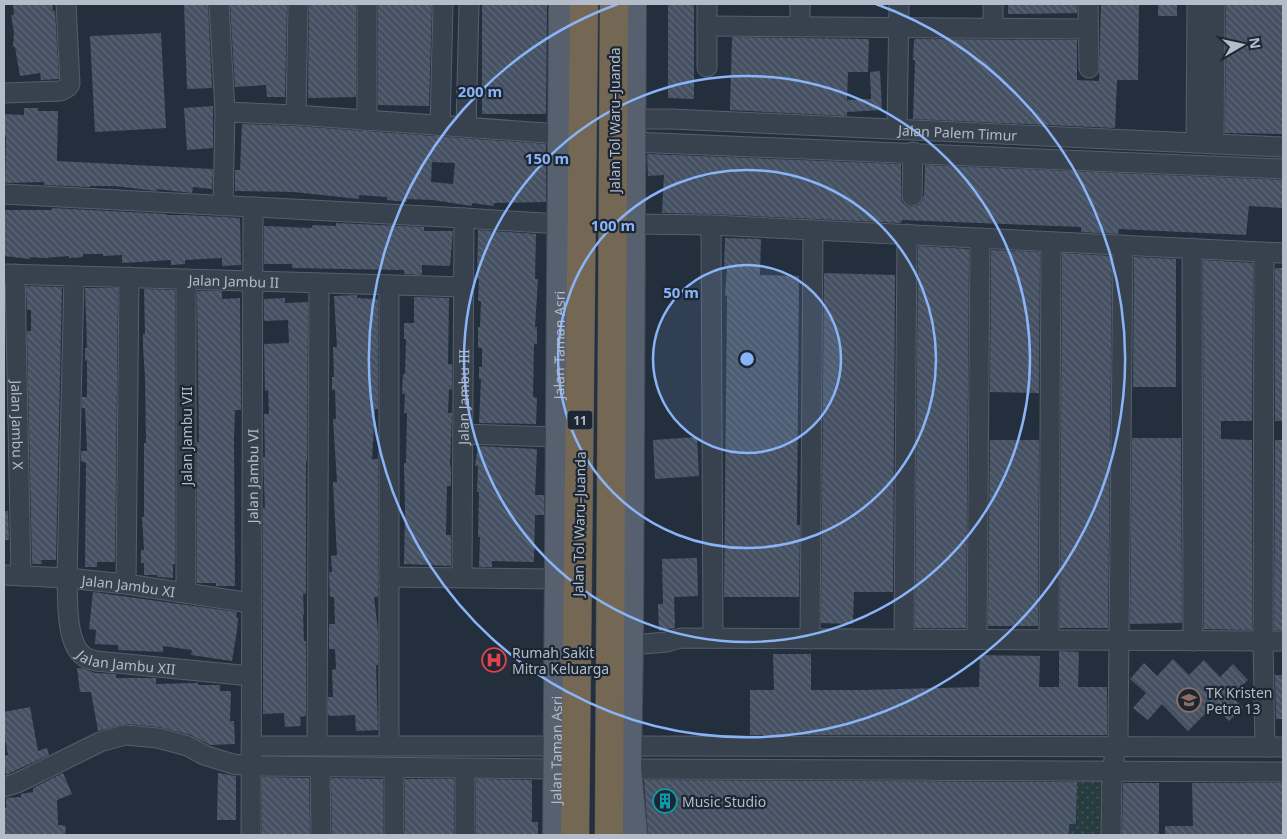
<svg xmlns="http://www.w3.org/2000/svg" width="1287" height="839" viewBox="0 0 1287 839" font-family="'Noto Sans',sans-serif">
<defs>
<pattern id="park-dots" width="8" height="8" patternUnits="userSpaceOnUse" patternTransform="scale(1.25)"><rect width="8" height="8" fill="#263c3f"/><path d="M2 2h.1M6 6h.1" fill="none" stroke="#435659" stroke-width="1.8" stroke-linecap="round"/></pattern>
<pattern id="building-back-hatch" width="6" height="6" patternUnits="userSpaceOnUse" patternTransform="scale(1.25)"><rect width="6" height="6" fill="#455162"/><path d="M-1 5l2 2M0 0l6 6M5-1l2 2" fill="none" stroke="#5d6877"/></pattern>
</defs>
<rect width="100%" height="100%" fill="#242f3e"/>
<path fill="url(#park-dots)" d="M1077 780 1106 781 1105 835H1069V824H1077Z"/>
<path fill="url(#building-back-hatch)" fill-rule="evenodd" d="M13 4H52L53 11H55L59 79 41 80 40 73 20 76 15 47H13L14 32 11 15H14Z
M184 4H208L212 88 187 89Z
M230 4H287L285 97H267L266 85 235 87Z
M309 4H356V97L308 98Z
M378 4H432L429 106 378 105Z
M482 4H547L546 114H482Z
M668 4H694V99L668 98Z
M1008 4H1077V13L1008 14Z
M1101 4H1139L1138 80H1117L1115 128 913 119 915 60H913L914 40 916 39 1077 40V80L1099 81Z
M1158 4H1177V16H1158Z
M1226 4H1283V134L1225 133Z
M161 33 166 128 95 132 90 36Z
M732 37 869 39 868 72H848L847 100 871 99 870 72 880 71 882 110 847 112V116L730 110Z
M213 106V148L187 150 184 108Z
M24 108H38V111H58L57 161 213 169 212 189 193 187 192 193 157 189V191L115 186H90V187L44 185V182L5 183 6 136H4V114L24 115Z
M242 124 295 126 546 144V202L494 203V206L472 203V206L433 200 407 199V202L387 200V197L359 195V199L294 192 235 191V170H240ZM432 162 455 163 453 184 431 182Z
M647 154 901 164V196L902 202 907 206 911 207 917 206 921 202 924 195 925 165 1283 180V208L1249 206 1246 235 1119 229 1118 234 1081 232V227L902 220 901 223 712 214 662 213 664 175 648 176Z
M52 208 167 214V215H186L240 218 241 265 222 266V258L185 260V264L171 265V260L122 263V255L103 256V254H83V257L69 258V256L44 258 30 257V259L4 256V210H52Z
M336 223 424 227V231H453L450 266 422 265V275L404 274V270L292 268V264H264V226L312 228V225L336 226Z
M478 230 536 234 535 279H538L535 327H537V344H534L533 397 537 398 536 424 479 423 481 379H479V367H482V348H478V327H480L481 301H478L479 279H477Z
M725 238 761 239 760 275 799 276 797 525H800L799 597H724L727 296H725L727 268H724Z
M918 246 969 249 966 628H915Z
M991 250 1040 252 1039 393 990 392Z
M1062 253 1112 256 1108 628H1060Z
M1134 257 1176 259V387H1133Z
M1203 260 1253 263 1252 421H1221V439L1252 440V630L1204 629Z
M1275 268H1283V421H1275Z
M824 273 895 275 893 592H854L853 624 821 623Z
M26 286 62 287 56 560H41L42 564H32L27 331H31V310H27Z
M85 288H118L115 562H97V567H85L86 463 81 461V451H87L85 408H82V397H87V360L85 361V348H87Z
M144 289 175 290V564H173V578L157 577V575H144V563H141V550H144L142 517H144V443H146L145 377 143 346V334H145Z
M197 291H222V299L240 298 241 410H235L234 437 235 586H216V583H197V442H199Z
M357 295V298L378 299V409H375L372 459H378V597H374L378 630V665H376L378 730 356 731 355 715 330 716 328 715V697H333L332 670 336 669 335 649H329V624H335L334 597H330L329 572H332L331 556 337 555 333 482H337L333 419H336L335 390H332V377H334L333 347H337L334 296Z
M414 297 449 298 448 364H452V390L449 389 448 413H452L450 466H451V486H447L446 535H451V566L404 564 405 508 404 463H406L407 413H404L405 394H402L403 374H405L406 339H404V323H414Z
M285 298V303L308 302 307 461H306V594H303L304 615H303L304 641H306V716L300 717 301 726 285 727 284 713 263 714V508H265L263 457H265L264 414H269L268 390 265 391 264 344 289 343 288 320 264 321V299Z
M697 437 699 476 655 479 653 440Z
M1132 438H1181L1182 623 1130 624Z
M990 440H1039L1038 626H988Z
M1275 440H1283V630H1274Z
M478 446 537 449 535 495H544V515H535L534 562 492 561V567H479L480 537H478L479 492H477L478 466H475Z
M4 511H8L9 540H4Z
M697 558 698 596 674 597 675 628 659 631 658 604H663L662 559Z
M93 592 237 612 236 617 238 618 237 630 232 661 191 655 192 650 163 646V652L118 650V645L95 644 96 630 89 629Z
M1059 651 1079 652 1078 687H1107V735H750V690H774L773 654H811V690H863L979 687 980 655 1040 656 1039 687H1059Z
M1173 659 1189 675 1204 660 1220 677 1233 664 1248 680 1231 696 1243 707 1229 721 1214 705 1188 731 1162 704 1148 720 1133 708 1146 693 1130 679 1144 663 1157 676Z
M77 668H82L95 673 116 674V678H156V684L198 683V685H220V691H231L230 721H234L235 744 210 745 191 735 159 727 126 724 98 731 91 692H80Z
M1275 675H1283V719H1276Z
M30 707 38 751 47 748 49 755 6 775 4 756 8 755 4 733V712Z
M63 773 72 794 57 800 58 825 66 826 65 835H4V808H6V798L21 797V794L33 792V788Z
M218 773 236 776V820H217Z
M262 777 309 778 310 835H262Z
M331 778 383 779V835H332Z
M405 779H454V835H405Z
M476 779 532 780V822H538V835H476Z
M644 780 1077 782 1076 824H1069V835H648Z
M1123 783H1159V835H1122Z
M1192 783H1283V835H1165V826H1193Z"/>
<g fill="none" stroke-linecap="round" stroke-linejoin="round">
<g stroke="#565f6c" stroke-width="21">
<g id="minor">
<path d="M219 4 225 112 223 206"/>
<path d="M1088 4 1089 68"/>
<path d="M707 26 1088 29"/>
<path d="M800 27V4"/>
<path d="M993 28V4"/>
<path d="M707 67V4"/>
<path d="M4 93 61 91 68 87 70 84 66 4"/>
<path d="M225 112 296 115 560 134"/>
<path d="M296 115 298 4"/>
<path id="s1" d="M633 119H672L1283 147"/>
<path d="M367 121V4"/>
<path d="M440 126 443 4"/>
<path d="M466 127 469 4"/>
<path d="M897 129 899 4"/>
<path d="M633 142 1283 169"/>
<path d="M1196 143 1197 4"/>
<path d="M1214 144 1215 4"/>
<path d="M4 194 464 218 559 224"/>
<path d="M912 196 913 152"/>
<path d="M633 224 711 225 1283 253"/>
<path d="M711 225 713 638"/>
<path d="M1192 248 1193 641"/>
<path d="M1264 252 1263 641 1265 747"/>
<path id="s2" d="M4 274 464 287"/>
<path id="s3" d="M15 274 21 576"/>
<path id="s4" d="M74 276 67 578C68 599 65 645 85 657 88 659 93 660 96 661L251 676"/>
<path d="M389 285V746"/>
<path d="M463 434 559 437"/>
<path id="s5" d="M4 575 67 578 126 584 251 603"/>
<path id="s6" d="M462 576 464 218"/>
<path d="M389 577 558 579"/>
<path d="M126 584 129 277"/>
<path d="M186 593V279"/>
<path d="M810 639 813 230"/>
<path d="M904 639 907 234"/>
<path d="M977 639 980 238"/>
<path d="M1049 640 1051 242"/>
<path d="M631 645 667 642 681 638 1283 641"/>
<path d="M251 746H555"/>
<path d="M317 746 319 283"/>
<path d="M629 746 1283 747"/>
<path d="M320 767 321 835"/>
<path d="M465 768V835"/>
<path d="M629 769 1283 772"/>
<path d="M4 787 17 783 100 742 125 735 158 738 188 746 204 755 233 764 251 766 555 769"/>
<path id="s7" d="M251 835 253 207"/>
<path d="M394 835V768"/>
<path d="M1111 835 1112 771 1118 736 1123 245"/>
</g>
</g>
<g stroke="#414a57" stroke-width="26">
<g id="major">
<path d="M634 4 631 645 629 769 635 835"/>
<path id="s8" d="M555 835 561 4"/>
</g>
</g>
<g stroke="#434c59" stroke-width="29">
<path id="highway" d="M575 835 584 4
M609 835 614 4"/>
</g>
<use href="#minor" stroke="#38414e" stroke-width="19"/>
<use href="#major" stroke="#56606e" stroke-width="24"/>
<use href="#highway" stroke="#746855" stroke-width="28"/>
</g>
<circle cx="747" cy="359" r="94" fill="#8ab4f8" fill-opacity=".12"/>
<g fill="none" stroke="#8ab4f8" stroke-width="2.5">
<circle cx="747" cy="359" r="94"/>
<circle cx="747" cy="359" r="189"/>
<circle cx="747" cy="359" r="283"/>
<path d="M876 4A378 378 0 1 1 618 4"/>
</g>
<defs>
<g id="hospital-ring" transform="scale(1.25)"><circle r="9.5" fill="#1d2633" stroke="#e0444e" stroke-width="1.5"/><path d="M-5-5h3v3.5h4V-5h3V5h-3V1.5h-4V5h-3Z" fill="#e0444e"/></g>
<g id="school-ring" transform="scale(1.25)"><circle r="9.5" fill="#1d2633" stroke="#8d6e63" stroke-width="1.5"/><path d="M0-5L7-2L0 1L-7-2ZM-4 1L0 2.5L4 1V4Q0 6-4 4Z" fill="#8d6e63"/></g>
<g id="building-ring" transform="scale(1.25)"><circle r="9.5" fill="#1d2633" stroke="#0f9aa8" stroke-width="1.5"/><path d="M-4-6H4V6H1V3H-1V6H-4ZM-2.5-4.3h1.7v1.8h-1.7ZM.8-4.3h1.7v1.8H.8ZM-2.5-1h1.7V.8h-1.7ZM.8-1h1.7V.8H.8Z" fill="#0f9aa8"/></g>
</defs>
<g fill-rule="evenodd">
<use href="#hospital-ring" x="494" y="660"/>
<use href="#school-ring" x="1189" y="700"/>
<use href="#building-ring" x="665" y="801"/>
</g>
<g text-anchor="middle" dominant-baseline="central" stroke-width="4.5" stroke-linejoin="round" paint-order="stroke">
<rect fill="#1d2633" stroke="#878f9c" stroke-width="1" x="567.5" y="410.5" width="25" height="19" rx="4"/>
<g font-size="12" font-weight="bold" fill="#b4bcc9">
<text x="580" y="420">11</text>
</g>
<g font-size="14" fill="#b4bcc9" stroke="#1d2633">
<text transform="translate(614 120) rotate(-90)">Jalan Tol Waru–Juanda</text>
<text stroke="none"><textPath href="#s1" startOffset="325">Jalan Palem Timur</textPath></text>
<text stroke="none"><textPath href="#s2" startOffset="230">Jalan Jambu II</textPath></text>
<text stroke="none"><textPath href="#s8" startOffset="490">Jalan Taman Asri</textPath></text>
<text stroke="none"><textPath href="#s6" startOffset="179">Jalan Jambu III</textPath></text>
<text stroke="none"><textPath href="#s3" startOffset="151">Jalan Jambu X</textPath></text>
<text transform="translate(186 436) rotate(-90)">Jalan Jambu VII</text>
<text stroke="none"><textPath href="#s7" startOffset="359">Jalan Jambu VI</textPath></text>
<text transform="translate(579 524) rotate(-89)">Jalan Tol Waru–Juanda</text>
<text stroke="none"><textPath href="#s5" startOffset="125">Jalan Jambu XI</textPath></text>
<text stroke="none"><textPath href="#s4" startOffset="428">Jalan Jambu XII</textPath></text>
<text stroke="none"><textPath href="#s8" startOffset="85">Jalan Taman Asri</textPath></text>
</g>
<g font-size="14" fill="#b4bcc9" stroke="#1d2633" text-anchor="start">
<text x="512" y="652">Rumah Sakit<tspan x="512" dy="16">Mitra Keluarga</tspan></text>
<text x="1206" y="692">TK Kristen<tspan x="1206" dy="16">Petra 13</tspan></text>
<text x="682" y="801">Music Studio</text>
</g>
</g>
<circle cx="747" cy="359" r="8" fill="#8ab4f8" stroke="#1d2633" stroke-width="2.5"/>
<g font-size="15" text-anchor="middle" font-weight="bold" fill="#8ab4f8" stroke="#1d2633" stroke-width="4.5" stroke-linejoin="round" paint-order="stroke">
<text x="480" y="97">200 m</text>
<text x="547" y="164">150 m</text>
<text x="613" y="231">100 m</text>
<text x="681" y="298">50 m</text>
</g>
<rect width="1287" height="839" fill="none" stroke="#b4bcc9" stroke-width="10"/>
<g transform="translate(1242 45) rotate(81)" stroke="#1d2633" stroke-width="4" paint-order="stroke">
<path d="M0-4L9 19L0 12L-9 19Z" fill="#b4bcc9"/>
<text y="-8" font-size="14" font-weight="bold" text-anchor="middle" fill="#b4bcc9">N</text>
</g>
</svg>
